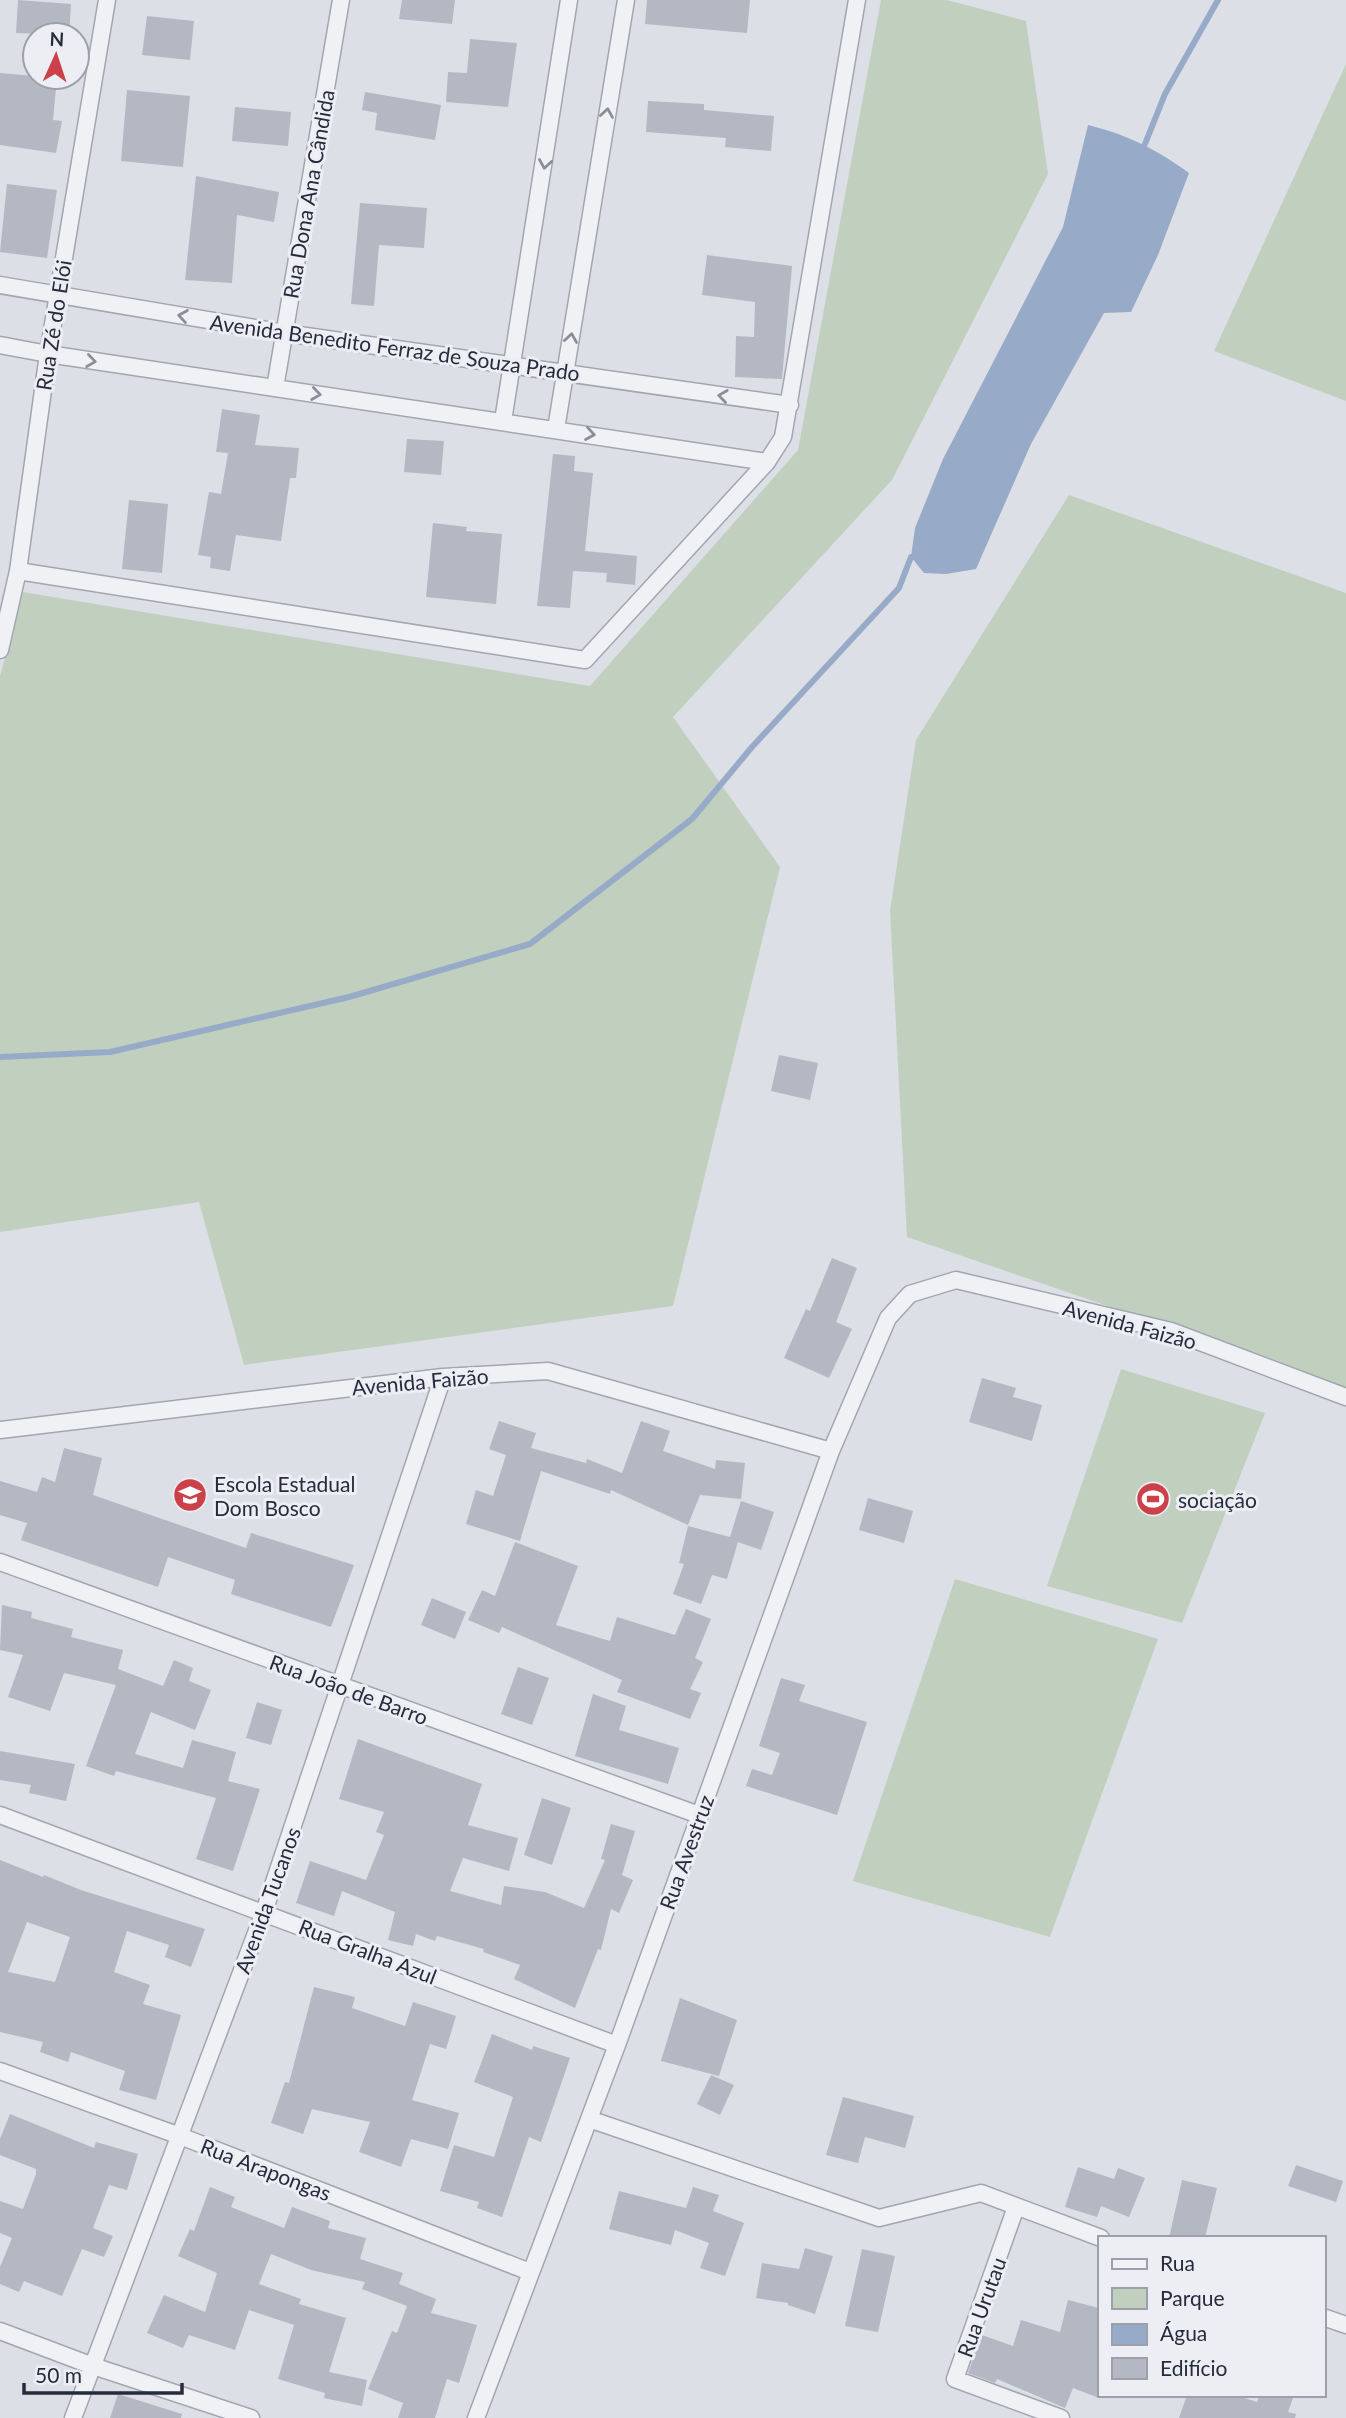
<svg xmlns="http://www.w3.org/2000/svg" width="1346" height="2418" viewBox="0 0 1346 2418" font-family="Lato,sans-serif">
<rect width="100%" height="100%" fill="#dcdfe6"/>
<path fill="#c1d0be" d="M881 0H947L1026 21 1048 174 892 480 673 717 780 867 673 1306 244 1365 199 1202 0 1232V676L23 592 590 686 798 450Z
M1346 64V401L1214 351Z
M1069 495 1346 593V1388L907 1237 890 911 916 740Z
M1121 1369 1265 1413 1182 1623 1047 1586Z
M955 1579 1158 1639 1050 1937 853 1881Z"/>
<path fill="#97aac7" d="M1088 125C1128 135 1156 149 1189 173L1158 255 1131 312 1104 313 1031 444 976 569 946 574 924 573 911 557 915 528 943 459 1063 227Z"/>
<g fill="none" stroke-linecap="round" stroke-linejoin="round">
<path stroke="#97aac7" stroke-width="6" d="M1145 144 1165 94 1218 0
M0 1057 110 1052 349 997 530 944 692 819 752 747 899 588 911 557"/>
</g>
<path fill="#b4b8c3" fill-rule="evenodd" d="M18 0 71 4 69 35 16 33Z
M402 0H455L452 24 399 19Z
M647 0H750L747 33 645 24Z
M147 16 194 21 190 60 142 55Z
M470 39 517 43 508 107 446 102 448 72 467 73Z
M0 73 57 78 53 120 62 121 56 153 0 145Z
M127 90 190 96 183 167 121 161Z
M365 92 441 105 435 140 375 130 377 113 362 110Z
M648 101 704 104V110L774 116 771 151 725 147 726 138 646 132Z
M235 107 291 112 288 146 232 141Z
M196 176 279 192 274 222 237 215 232 283 185 280Z
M7 184 57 190 47 258 0 252Z
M360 203 427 208 424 248 379 245 374 306 351 304Z
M707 255 792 266 782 379 735 377 736 336 754 337 755 302 702 295Z
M222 409 260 415 255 445 299 448 296 478H290L281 541 236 535 230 571 210 568 211 557 198 555 209 492 221 494 228 453 216 452Z
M407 439 444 441 441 475 404 472Z
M553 454 575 456 574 471 593 473 585 551 637 556 635 585 606 582 607 573 573 571 570 608 537 606Z
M129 500 168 504 162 573 122 569Z
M433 523 467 527 466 531 502 534 496 604 426 597Z
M779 1055 818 1063 810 1100 771 1091Z
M832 1258 857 1268 836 1322 852 1329 829 1378 784 1358 806 1309 810 1311Z
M982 1378 1016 1388 1013 1397 1042 1405 1032 1441 969 1422Z
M499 1421 536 1433 531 1448 586 1463 587 1459 622 1473 641 1421 670 1431 663 1451 715 1469 716 1460 745 1463 741 1499 700 1495 688 1525 611 1490 610 1494 541 1471 520 1541 466 1524 476 1490 493 1496 506 1455 489 1449Z
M64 1448 102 1458 93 1495 246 1548 251 1533 354 1565 331 1627 231 1594 235 1580 168 1557 158 1587 21 1540 27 1523 0 1515V1481L37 1492 42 1477 55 1482Z
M868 1498 913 1511 904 1543 859 1530Z
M741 1501 774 1512 761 1550 738 1542 727 1579 712 1575 701 1604 673 1594 684 1564 679 1563 688 1526 730 1537Z
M515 1542 578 1566 556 1625 610 1641 617 1617 675 1635 686 1609 711 1619 695 1658 703 1662 690 1689 701 1693 690 1719 617 1692 622 1680 502 1627 499 1633 468 1620 482 1590 495 1596Z
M432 1598 466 1612 455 1639 421 1625Z
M2 1605 32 1612 31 1618 73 1629 71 1637 123 1650 118 1669 163 1686 174 1660 193 1668 189 1681 211 1690 195 1730 151 1712 135 1754 183 1768 192 1740 236 1752 228 1781 260 1789 233 1871 196 1859 216 1798 116 1771 114 1776 86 1766 116 1685 64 1673 50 1711 8 1697 23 1655 0 1650Z
M518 1667 549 1678 532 1725 501 1714Z
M781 1678 805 1685 799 1701 867 1722 837 1815 746 1786 752 1769 772 1775 780 1753 759 1746Z
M593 1694 626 1706 619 1730 679 1748 668 1784 575 1756Z
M257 1702 282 1710 271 1745 246 1738Z
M358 1739 482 1784 468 1825 518 1838 509 1871 463 1858 450 1891 501 1905 504 1886 545 1892 584 1908 605 1860 601 1859 611 1824 635 1831 622 1875 633 1880 619 1913 611 1909 601 1950 598 1949 575 2008 514 1979 520 1965 483 1952 484 1949 437 1936 435 1941 416 1934 413 1946 388 1940 395 1912 342 1891 334 1916 296 1903 310 1861 366 1880 384 1835 376 1832 384 1812 339 1799Z
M0 1751 75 1764 66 1801 29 1793 31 1785 0 1780Z
M542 1798 571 1808 552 1865 524 1855Z
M0 1860 43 1877 44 1875 81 1890 205 1929 191 1967 165 1957 169 1945 127 1931 114 1972 150 1985 143 2004 181 2015 156 2100 119 2090 125 2071 71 2052 68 2062 40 2052 43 2042 0 2032ZM27 1922 70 1937 55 1982 8 1972Z
M314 1987 355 1997 352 2008 405 2026 413 2002 456 2016 446 2049 430 2044 412 2100 459 2113 448 2149 411 2139 401 2167 359 2152 370 2122 312 2109 303 2134 271 2123 285 2082 289 2083Z
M680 1998 737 2020 719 2076 661 2061Z
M492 2034 532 2050 533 2046 570 2058 541 2142 529 2137 502 2217 477 2208 479 2202 440 2191 454 2145 494 2157 513 2097 474 2082Z
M711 2075 734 2085 720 2115 697 2104Z
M843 2097 914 2116 905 2148 865 2137 858 2163 826 2155Z
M10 2114 94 2148 96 2142 138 2154 127 2190 109 2185 93 2228 113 2236 104 2257 82 2249 62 2296 24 2281 19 2292 0 2284V2267L12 2238 0 2233V2201L23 2209 36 2174V2169L0 2155V2139Z
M1296 2165 1343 2181 1336 2202 1288 2186Z
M1078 2167 1114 2179 1118 2168 1145 2178 1129 2217 1101 2206 1097 2217 1065 2207Z
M1182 2180 1217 2188 1205 2238H1169Z
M210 2187 235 2197 231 2207 284 2228 292 2207 330 2221 328 2228 366 2238 360 2259 403 2273 399 2284 436 2299 431 2313 477 2325 459 2383 447 2379 435 2418H398L403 2403 368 2389 392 2331 397 2333 407 2306 362 2289 365 2282 311 2270 271 2254 259 2284 301 2299 299 2304 346 2318 329 2372 367 2380 362 2406 324 2398 325 2393 278 2379 294 2325 249 2310 235 2350 189 2335 183 2348 147 2333 164 2295 205 2312 217 2273 178 2256 190 2229 194 2231Z
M693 2187 719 2195 713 2211 744 2223 725 2276 700 2268 709 2243 675 2230 671 2245 609 2229 619 2191 686 2208Z
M805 2248 833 2256 815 2314 788 2305V2303L756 2298 762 2263 799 2269Z
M862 2249 895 2256 878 2332 845 2326Z
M1068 2300 1099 2308V2398L1073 2388 1065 2408 997 2379 995 2383 968 2373 982 2335 1013 2346 1021 2320 1060 2332Z
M118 2394 182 2414 181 2418H110Z
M1187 2395H1235L1257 2402 1260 2395H1294L1288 2412 1296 2414 1295 2418H1179Z"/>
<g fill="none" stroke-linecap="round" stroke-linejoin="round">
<g stroke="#a2a6b0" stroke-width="19">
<path id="street" d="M0 285 285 333 790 405
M0 345 48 354 767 462
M275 388 341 0
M503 421 569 0
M556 429 626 0
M18 571 585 660 767 462 783 437 857 0
M0 650 18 571 48 354 107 0
M0 1430 443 1377 548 1371 831 1451
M0 1562 699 1815
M0 1815 617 2045
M0 2071 180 2136 530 2272
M589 2119 879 2218 981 2193 1101 2238
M1016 2207 955 2379 1061 2418
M1323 2317 1346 2325
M0 2331 93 2366 251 2418
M73 2418 264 1912 443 1377
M476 2418 617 2045 831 1451 888 1318 910 1294 956 1280 1171 1331 1346 1397"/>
</g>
<use href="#street" stroke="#eff1f5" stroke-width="16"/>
</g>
<defs><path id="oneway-chevron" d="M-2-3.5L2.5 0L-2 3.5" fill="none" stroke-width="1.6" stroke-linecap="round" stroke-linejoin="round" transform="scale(1.75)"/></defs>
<g stroke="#8a8e99">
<use href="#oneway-chevron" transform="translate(607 113) rotate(-81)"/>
<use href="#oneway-chevron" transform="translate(545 164) rotate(99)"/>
<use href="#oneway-chevron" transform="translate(183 316) rotate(-171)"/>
<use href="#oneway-chevron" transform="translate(571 338) rotate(-81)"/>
<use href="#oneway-chevron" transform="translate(91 361) rotate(8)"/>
<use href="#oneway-chevron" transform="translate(316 394) rotate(8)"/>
<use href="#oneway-chevron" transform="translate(723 396) rotate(-172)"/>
<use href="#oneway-chevron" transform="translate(590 434) rotate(9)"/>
</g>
<defs>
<g id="school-disc" transform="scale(1.75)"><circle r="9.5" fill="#cc4049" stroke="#eceef4"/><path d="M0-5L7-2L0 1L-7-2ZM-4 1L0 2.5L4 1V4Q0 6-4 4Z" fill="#fff"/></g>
<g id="stadium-disc" transform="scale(1.75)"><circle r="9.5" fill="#cc4049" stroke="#eceef4"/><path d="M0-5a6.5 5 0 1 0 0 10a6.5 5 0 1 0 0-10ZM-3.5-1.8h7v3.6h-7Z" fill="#fff"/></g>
</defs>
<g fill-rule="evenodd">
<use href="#school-disc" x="190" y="1495"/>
<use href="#stadium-disc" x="1153" y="1499"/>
</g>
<g text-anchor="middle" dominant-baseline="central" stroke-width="6" stroke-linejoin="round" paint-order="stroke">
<g font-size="21" fill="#262c3d" stroke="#eceef4">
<text transform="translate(308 194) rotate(-80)">Rua Dona Ana Cândida</text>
<text transform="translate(53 325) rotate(-81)">Rua Zé do Elói</text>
<text transform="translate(395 347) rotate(8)">Avenida Benedito Ferraz de Souza Prado</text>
<text transform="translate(1130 1324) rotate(15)">Avenida Faizão</text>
<text transform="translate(420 1381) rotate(-5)">Avenida Faizão</text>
<text transform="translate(349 1689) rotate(20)">Rua João de Barro</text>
<text transform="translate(686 1852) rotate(-70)">Rua Avestruz</text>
<text transform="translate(267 1900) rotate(-70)">Avenida Tucanos</text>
<text transform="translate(368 1951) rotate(21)">Rua Gralha Azul</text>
<text transform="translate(266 2169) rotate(21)">Rua Arapongas</text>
<text transform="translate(981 2307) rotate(-70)">Rua Urutau</text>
</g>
<g font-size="21" fill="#262c3d" stroke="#eceef4" text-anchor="start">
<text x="214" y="1483">Escola Estadual<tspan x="214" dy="24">Dom Bosco</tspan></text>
<text x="1178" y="1499">sociação</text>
</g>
</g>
<rect x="1098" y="2236" width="228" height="161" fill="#eceef4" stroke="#9da0ab" stroke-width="2"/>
<rect x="1112" y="2259" width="35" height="10" fill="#eff1f5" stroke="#9da0ab" stroke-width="2"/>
<text x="1160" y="2271" font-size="21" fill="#262c3d">Rua</text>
<rect x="1112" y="2288" width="35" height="21" fill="#c1d0be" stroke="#9da0ab" stroke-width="2"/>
<text x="1160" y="2306" font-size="21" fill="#262c3d">Parque</text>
<rect x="1112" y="2324" width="35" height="21" fill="#97aac7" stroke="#9da0ab" stroke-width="2"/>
<text x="1160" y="2341" font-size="21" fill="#262c3d">Água</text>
<rect x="1112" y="2358" width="35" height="21" fill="#b4b8c3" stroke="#9da0ab" stroke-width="2"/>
<text x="1160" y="2376" font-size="21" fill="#262c3d">Edifício</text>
<g transform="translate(56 56) rotate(3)"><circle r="33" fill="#eceef4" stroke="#9da0ab" stroke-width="2"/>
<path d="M0-5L12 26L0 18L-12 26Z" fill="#cc4049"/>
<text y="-10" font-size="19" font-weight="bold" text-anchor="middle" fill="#262c3d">N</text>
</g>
<path d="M24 2383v10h158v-10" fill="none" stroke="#262c3d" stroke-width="3.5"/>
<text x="35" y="2383" font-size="21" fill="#262c3d" stroke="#eceef4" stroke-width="5" paint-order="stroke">50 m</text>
</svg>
